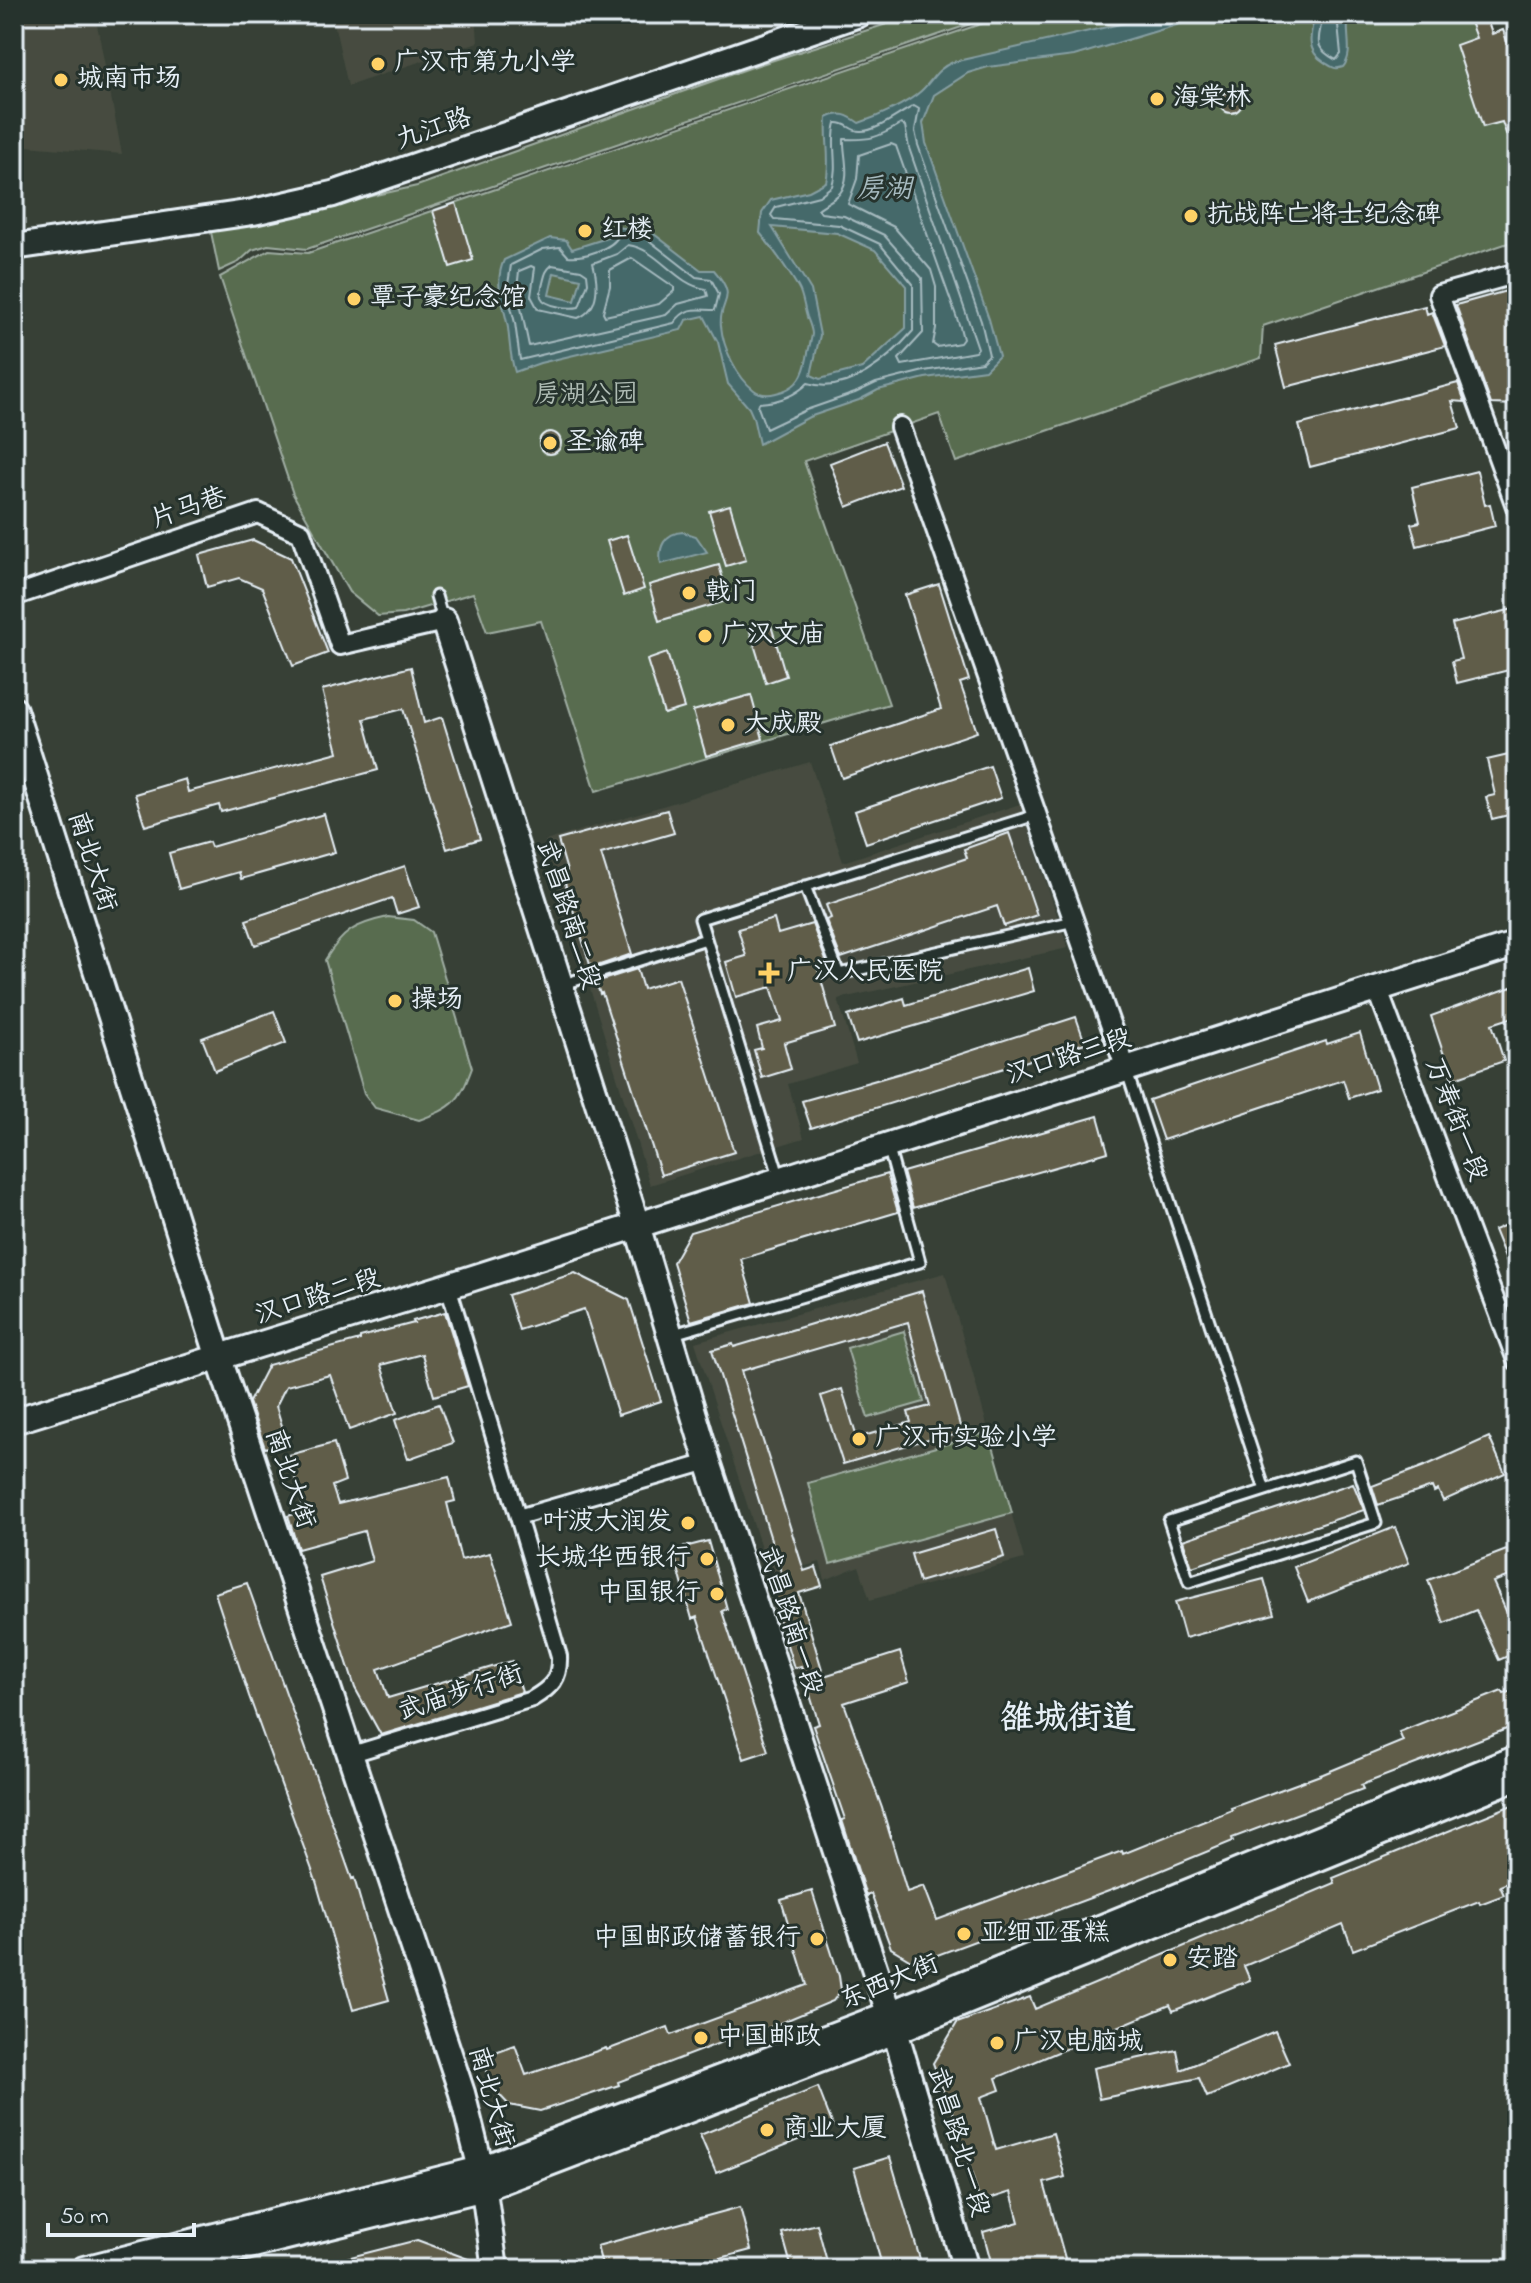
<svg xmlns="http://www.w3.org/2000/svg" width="1531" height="2283" viewBox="0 0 1531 2283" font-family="'Indie Flower','LXGW WenKai TC',sans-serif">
<rect width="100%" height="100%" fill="#374036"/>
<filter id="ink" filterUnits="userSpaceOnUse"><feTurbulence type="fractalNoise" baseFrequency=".0125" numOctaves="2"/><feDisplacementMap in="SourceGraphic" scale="16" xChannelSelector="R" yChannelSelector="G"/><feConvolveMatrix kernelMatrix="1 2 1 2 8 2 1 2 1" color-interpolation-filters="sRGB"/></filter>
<g filter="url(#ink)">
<path fill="#464c40" d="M14 14H95L122 154 14 145Z
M332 14H476L478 42 348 86Z
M810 762 843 862 1020 804 1068 948 838 999 857 1063 788 1084 804 1138 650 1185 545 841Z
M945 1273 1024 1559 870 1600 859 1566 825 1580 820 1562 770 1576 695 1342Z"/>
<path fill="#596c4f" stroke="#a0aea4" stroke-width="2" d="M918 14H1000L307 249 268 245 252 250 239 262 219 271 211 232 417 186 755 66Z
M1010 14H1485L1492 34 1503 30 1517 71V240L1263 326 1261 358 956 462 939 414 804 461 889 704 596 791 541 621 487 632 473 593 403 614 378 616 349 592 293 494 220 277 269 250 308 253Z
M388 917 414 920 431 932 472 1068C459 1103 454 1107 419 1120L375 1108 364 1093 325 960C343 931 355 924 388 917Z
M904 1331 924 1402 868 1418 847 1348Z
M989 1432 1012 1513 830 1564 808 1483Z"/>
<path fill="#45696b" stroke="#869fa3" stroke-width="2" fill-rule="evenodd" d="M1164 14H1213L1074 56 988 67 968 73 934 95 923 123 926 143 989 319 999 356 985 370 925 378 878 390 859 400 809 417 759 444 753 417 749 408 728 384 718 342 704 316 686 320 681 330 540 363 515 372C510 357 510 344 508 328 504 304 493 284 504 260L550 238 566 240 572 249 610 237 606 226 650 231 701 270H714C740 300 718 300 721 326 723 348 737 377 754 390 763 397 774 394 783 391 799 385 804 374 807 358 808 351 811 342 812 334 812 329 809 322 807 317 804 308 803 295 798 287 787 269 774 250 760 233L762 213 771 200 809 191 826 182C831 161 825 140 827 118 840 111 848 115 859 123 877 117 907 104 921 91 933 80 936 69 953 62ZM772 227 837 233 875 250 906 286V328L862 368 820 379 811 375 820 335 811 290ZM554 273 581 279 575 301 549 295Z
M1315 14H1349C1344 32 1355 53 1343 67 1334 70 1332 67 1324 62 1304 49 1311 34 1315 14Z
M683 532 696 536 707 552 661 564C658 548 664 533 683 532Z"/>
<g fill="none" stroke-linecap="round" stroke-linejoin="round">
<path stroke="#a7bbc0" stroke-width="2" d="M1323 14C1320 39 1310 46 1336 60L1341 54 1338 25 1340 14
M914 106 919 109 915 131 918 145 981 321 989 355 982 362 924 371 876 383 855 393 806 410 766 429 758 407 759 403C778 402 794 397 808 383 847 396 889 359 913 331V284L880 244 839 225 774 219 771 215 776 207 819 196 832 186C839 164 830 144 836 123 847 122 850 131 860 131 877 132 899 113 914 106Z
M901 124 905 126 909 148 978 348 975 352 902 365 899 359 923 333 922 278 884 235 844 216 821 213 818 209C824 204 834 200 840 193 852 177 843 155 844 139 871 140 877 138 901 124Z
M891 144 896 146 960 327 963 339 960 343 937 347 933 344 936 328V287L931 270 894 227 848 204 857 179 859 155Z
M624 234 646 238 696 277 711 279 719 294 715 310C697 310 687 305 674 323L520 360 515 323 507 291 511 265 543 249 560 247 568 256C582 258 613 249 619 235Z
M628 245C659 249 675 285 706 289L708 296 678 304 666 315 529 346 517 289 519 271 531 266 535 268 531 296 538 309 578 318C601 309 598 281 593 263L617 254Z
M632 258 674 287V291L659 304 605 316 603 312 610 286V270Z
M552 265 581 270 587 274 588 283 579 307C571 309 545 307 541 297 540 293 542 287 543 283 545 275 545 271 552 265Z"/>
</g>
<path fill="#605d4a" stroke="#e8f1f8" stroke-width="2" d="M1467 14H1485L1492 34 1503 30 1517 70V158L1515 159 1502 122 1483 127 1456 45 1476 38Z
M1220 102a11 11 0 1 1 22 0a11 11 0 1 1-22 0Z
M456 203 473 260 450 267 433 211Z
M1517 288V405L1491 404 1456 305Z
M1425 306 1427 314 1432 312 1445 346 1286 387 1275 345Z
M1458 383 1465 402 1452 401 1460 428 1310 467 1299 425Z
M539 443a11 11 0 1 1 22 0a11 11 0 1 1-22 0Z
M884 442 901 486 847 507 830 463Z
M1477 471 1485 505 1490 504 1495 526 1417 546 1411 524 1420 522 1412 487Z
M730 505 746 560 726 566 709 511Z
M627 535 644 589 624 596 607 541Z
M253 540 291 558 328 653 293 666 262 588 239 578 207 587 199 555Z
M719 565 729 600 659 621 649 585Z
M939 584 969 680 960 683 977 732 842 778 831 746 941 709 905 595Z
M1517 608V668L1457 683 1452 661 1461 659 1452 624Z
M770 622 786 676 766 683 749 628Z
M667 653 684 708 664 714 647 660Z
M411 667 424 723 442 717 480 839 447 849 403 709 364 719 378 770 221 812 219 805 145 826 135 794 185 779 188 792 338 752 322 690Z
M751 695 763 739 706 756 693 711Z
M1517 753V813L1492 819 1486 797 1495 795 1487 760Z
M990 766 1001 798 866 843 855 811Z
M667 810 674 833 601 854 632 954 591 968 562 873 567 871 558 840Z
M324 814 335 852 241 879 239 872 179 889 169 853 209 842 211 847Z
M1009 833 1037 915 1004 926 997 906 841 958 826 920 831 918 826 905 967 858 964 849Z
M405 866 419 907 397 914 392 898 255 945 246 920Z
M774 919 778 934 812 924 827 963 817 966 835 1028 784 1043 791 1069 762 1078 754 1050 762 1048 757 1028 782 1021 771 987 736 997 726 962 746 956 738 929Z
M1028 968 1034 991 857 1043 848 1016 904 998 906 1005Z
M637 969 643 989 678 978 734 1152 661 1175 602 993 600 994 596 982Z
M1517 985V1016L1492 1024 1504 1061 1452 1079 1431 1016Z
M274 1011 286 1043 215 1071 202 1038Z
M1076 1017 1085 1043 811 1128 802 1101 908 1071Z
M1360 1033 1377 1089 1349 1098 1343 1080 1163 1140 1149 1100 1326 1041 1327 1044Z
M1098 1116 1108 1152 913 1208 903 1172Z
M887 1174 898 1212 741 1259 754 1303 691 1321 673 1262 690 1232Z
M1517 1220V1284H1516L1494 1230Z
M575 1273 629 1300 661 1401 618 1415 584 1309 519 1330 508 1295Z
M922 1291 962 1433 938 1439V1436L843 1464 821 1396 842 1389 857 1438 911 1422 908 1412 930 1406 908 1322 741 1371 804 1571 816 1567 822 1586 799 1593 824 1676 900 1652 909 1682 844 1703 882 1808 907 1892 924 1886 937 1920 1122 1851 1123 1854 1232 1810 1231 1808 1323 1774 1403 1741 1399 1732 1502 1691 1504 1694 1517 1689V1725L1361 1785 1363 1789 1232 1838 1233 1841 1133 1882 916 1963 891 1948 871 1894 866 1896 842 1820 845 1819 813 1726 819 1724 801 1666 794 1668 768 1582 783 1578 712 1350 733 1344 734 1347Z
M445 1312 468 1386 434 1396 422 1354 381 1365 397 1413 349 1430 330 1375 286 1386 276 1406 287 1442 265 1448 249 1402 268 1365 360 1340V1337L414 1323 413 1321Z
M439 1404 453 1443 408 1459 395 1420Z
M1489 1437 1505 1473 1443 1501 1438 1490 1434 1492 1432 1487 1378 1505 1372 1486 1427 1465Z
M334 1443 345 1481 332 1486 338 1504 449 1477 455 1501 447 1503 461 1560 490 1553 512 1621 378 1669 388 1698 512 1661 522 1692 381 1735 355 1688 320 1577 372 1561 364 1531 298 1549 288 1516 304 1511 289 1455Z
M1353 1483 1364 1510 1192 1567 1183 1540Z
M1395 1527 1409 1563 1308 1602 1294 1567Z
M996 1529 1004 1557 919 1582 911 1554Z
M708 1541 727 1609 722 1611 768 1751 744 1759 697 1617 692 1619 673 1550Z
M1517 1546V1573L1493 1582 1517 1635V1652L1499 1660 1476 1610 1444 1623 1428 1580Z
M1264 1579 1274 1614 1185 1638 1175 1602Z
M247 1583 352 1879 354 1878 389 2000 353 2010 316 1881 249 1696 215 1593Z
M1517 1803V1867L1508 1871 1512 1881 1500 1886 1504 1895 1480 1904 1479 1901 1353 1950 1343 1924 1244 1966 1250 1980 1173 2011 1170 2005 996 2078 1000 2090 981 2097 996 2150 1053 2133 1065 2177 1044 2183 1068 2269H993L983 2232 1019 2222 1011 2192 980 2202 952 2108 950 2109 933 2063 957 2023 1030 1997 1035 2009 1335 1883 1333 1878Z
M812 1891 839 1976 841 1990 833 2001 749 2036 748 2032 618 2082 619 2085 540 2111 509 2105 492 2087 481 2057 515 2045 526 2075 606 2048 607 2050 668 2027 671 2035 807 1985 781 1900Z
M1275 2031 1289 2063 1207 2097 1199 2078 1099 2099 1093 2068 1177 2050 1181 2070Z
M818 2087 833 2126 716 2173 700 2135Z
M890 2157 922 2266 912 2269H883L854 2168Z
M740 2207 751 2250 679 2269H603L597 2246Z
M817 2224 829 2269H792L782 2233Z
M417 2240 479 2263 480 2269H327V2263Z"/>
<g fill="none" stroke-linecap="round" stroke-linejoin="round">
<g stroke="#e8f1f8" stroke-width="15">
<path id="service" d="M436 596 443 620
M805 886 839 974 1074 921
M561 985 706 939
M1127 1072 1265 1490
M780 1179 700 919 1036 815
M670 1335 920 1262 888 1146
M1356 1461 1376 1523 1189 1582 1169 1521Z"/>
</g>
<g stroke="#e8f1f8" stroke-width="20">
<path id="pedestrian" d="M448 1286 518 1517
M352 1754 532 1699C552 1687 560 1679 559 1656L518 1517 708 1462"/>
</g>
<g stroke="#e8f1f8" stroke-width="24">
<path id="minor" d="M1517 273 1439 295 1517 509
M900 427 1126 1069
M14 596 258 513 301 533 340 645 444 621
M1377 988 1517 1360"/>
</g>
<g stroke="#e8f1f8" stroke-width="30">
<path id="tertiary" d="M14 247 253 212 333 194 859 14
M444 621 637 1225 708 1462 895 2031 966 2269
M14 710 219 1358 462 2093 481 2169 495 2269
M14 1421 448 1286 1517 944
M84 2269 481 2169 889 2014 1517 1758
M157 2269 484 2188 895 2031 1517 1777"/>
</g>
<use href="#service" stroke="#26332d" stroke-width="9"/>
<use href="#pedestrian" stroke="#26332d" stroke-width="14"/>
<use href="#minor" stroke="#26332d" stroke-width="18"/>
<use href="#tertiary" stroke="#26332d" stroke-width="24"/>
</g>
</g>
<g fill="#ffd166" stroke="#26332d" stroke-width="3">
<circle cx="378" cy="64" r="8"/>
<circle cx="61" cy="80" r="8"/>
<circle cx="1157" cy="99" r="8"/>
<circle cx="1191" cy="216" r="8"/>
<circle cx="585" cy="231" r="8"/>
<circle cx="354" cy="299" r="8"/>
<circle cx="550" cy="443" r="8"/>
<circle cx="689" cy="593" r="8"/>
<circle cx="705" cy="636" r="8"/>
<circle cx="728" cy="725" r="8"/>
<path d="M765 961h8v8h8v8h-8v8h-8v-8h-8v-8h8z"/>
<circle cx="395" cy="1001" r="8"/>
<circle cx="859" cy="1439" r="8"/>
<circle cx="688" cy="1523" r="8"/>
<circle cx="707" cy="1559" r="8"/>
<circle cx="717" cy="1594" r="8"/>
<circle cx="964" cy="1934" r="8"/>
<circle cx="817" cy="1939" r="8"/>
<circle cx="1170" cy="1960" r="8"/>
<circle cx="701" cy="2038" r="8"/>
<circle cx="997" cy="2043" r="8"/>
<circle cx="767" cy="2130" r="8"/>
</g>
<g text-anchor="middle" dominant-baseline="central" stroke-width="6" stroke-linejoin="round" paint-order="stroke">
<g font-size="26" fill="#e8f1f8" stroke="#26332d" text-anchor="start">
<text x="394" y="64">广汉市第九小学</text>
<text x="77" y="80">城南市场</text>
<text x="1173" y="99">海棠林</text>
<text x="1207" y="216">抗战阵亡将士纪念碑</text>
<text x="601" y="231">红楼</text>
<text x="370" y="299">覃子豪纪念馆</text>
<text x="566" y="443">圣谕碑</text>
<text x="705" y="593">戟门</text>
<text x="721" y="636">广汉文庙</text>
<text x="744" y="725">大成殿</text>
<text x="787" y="973">广汉人民医院</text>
<text x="411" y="1001">操场</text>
<text x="875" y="1439">广汉市实验小学</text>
<text x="672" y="1523" text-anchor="end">叶波大润发</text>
<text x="691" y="1559" text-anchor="end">长城华西银行</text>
<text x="701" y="1594" text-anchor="end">中国银行</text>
<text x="980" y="1934">亚细亚蛋糕</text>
<text x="801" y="1939" text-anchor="end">中国邮政储蓄银行</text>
<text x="1186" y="1960">安踏</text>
<text x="717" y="2038">中国邮政</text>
<text x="1013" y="2043">广汉电脑城</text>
<text x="783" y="2130">商业大厦</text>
</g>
<g font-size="26" fill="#e8f1f8" stroke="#26332d">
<text transform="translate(434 130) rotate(-19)">九江路</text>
<text transform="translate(189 509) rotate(-19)">片马巷</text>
<text transform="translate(91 862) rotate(72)">南北大街</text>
<text transform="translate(567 915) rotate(72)">武昌路南二段</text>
<text transform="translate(1069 1058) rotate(-18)">汉口路三段</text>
<text transform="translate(1455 1120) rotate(69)">万寿街一段</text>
<text transform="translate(318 1298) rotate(-18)">汉口路二段</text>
<text transform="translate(289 1479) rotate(71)">南北大街</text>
<text transform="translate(789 1621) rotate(72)">武昌路南一段</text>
<text transform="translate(461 1694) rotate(-18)">武庙步行街</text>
<text transform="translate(890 1983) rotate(-22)">东西大街</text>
<text transform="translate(490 2097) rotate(74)">南北大街</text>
<text transform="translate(957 2142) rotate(73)">武昌路北一段</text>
</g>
<g font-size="26" fill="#afbcb4" stroke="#26332d">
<text x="586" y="396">房湖公园</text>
</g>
<g font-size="28" font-style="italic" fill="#a7bbc0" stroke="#26332d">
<text x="884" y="190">房湖</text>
</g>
<g font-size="34" font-weight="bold" fill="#e8f1f8" stroke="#26332d">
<text x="1068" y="1720">雒城街道</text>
</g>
</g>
<rect width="1531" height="2283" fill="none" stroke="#26332d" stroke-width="48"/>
<rect x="24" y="24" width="1483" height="2235" fill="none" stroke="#e8f1f8" stroke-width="3" filter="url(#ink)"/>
<path d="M48 2223v12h146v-12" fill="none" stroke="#e8f1f8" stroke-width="4"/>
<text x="60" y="2223" font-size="24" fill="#e8f1f8" stroke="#26332d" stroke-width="6" paint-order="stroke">50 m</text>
</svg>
